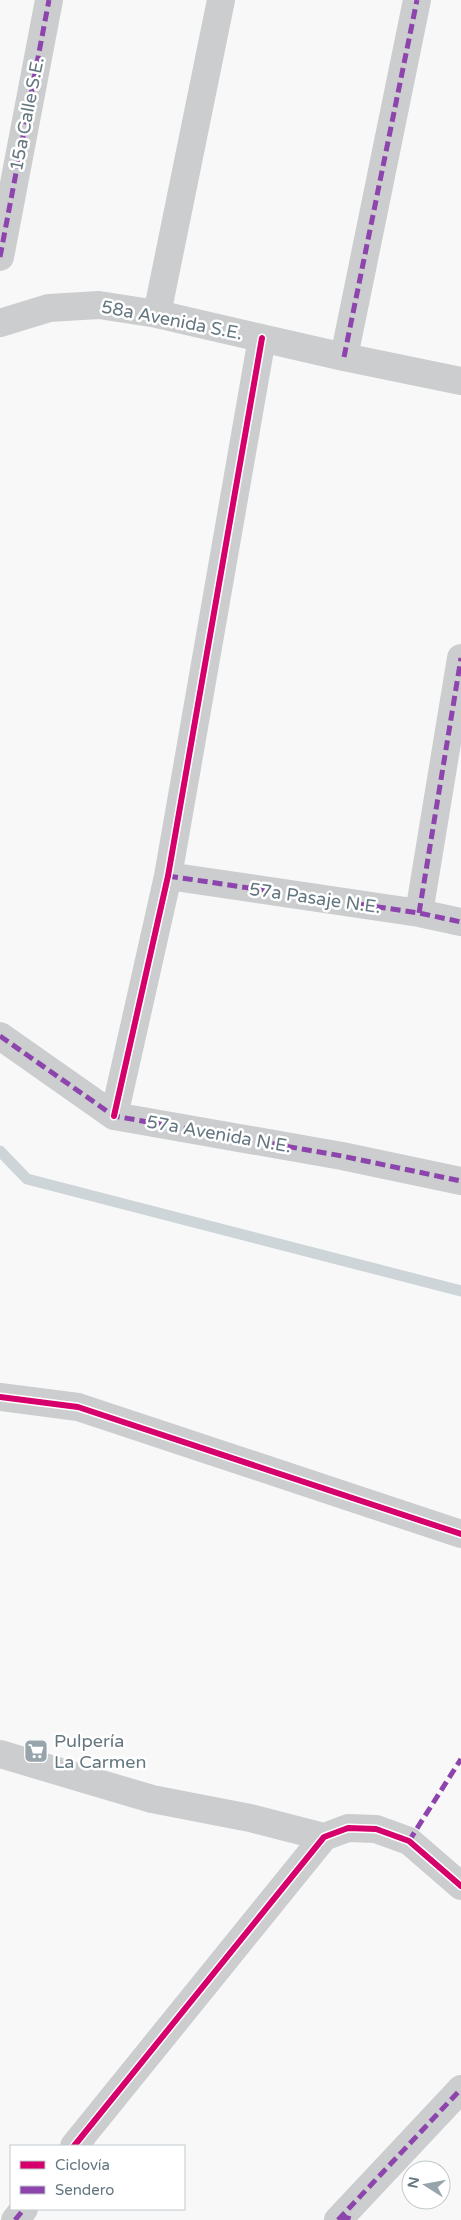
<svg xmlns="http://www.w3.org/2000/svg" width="461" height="2220" viewBox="0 0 461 2220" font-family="'Varela Round',sans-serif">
<rect width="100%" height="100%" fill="#f8f8f8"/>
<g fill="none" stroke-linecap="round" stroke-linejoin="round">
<path stroke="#cdd5d8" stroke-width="11" d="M0 1151 27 1179 461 1291"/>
<path stroke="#cbcdce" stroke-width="28" d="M0 257 49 0
M157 314 221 0
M0 323 49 308 99 305 157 314 344 357 461 381
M344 357 417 0
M168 876 419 913 461 922
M419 913 461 658
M0 1036 114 1116 342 1156 461 1181
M114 1116 168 876 262 338
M0 1397 78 1407 461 1534
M0 1754 152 1799 250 1818 324 1837
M74 2146 324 1837 348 1828 376 1829 409 1841 461 1886
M15 2220 24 2209
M338 2220 461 2089"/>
<path stroke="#8e44ad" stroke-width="5" stroke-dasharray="10 5" stroke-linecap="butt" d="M0 257 49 0
M344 357 417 0
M168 876 419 913 461 922
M419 913 461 658
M0 1036 114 1116 342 1156 461 1181
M409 1841 461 1759
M341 2216 354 2220
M15 2220 24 2209
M338 2220 461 2089"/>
<g stroke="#fff" stroke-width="9">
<path id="cycleway" d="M114 1116 168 876 262 338
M0 1397 78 1407 461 1534
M74 2146 324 1837 348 1828 376 1829 409 1841 461 1886"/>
</g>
<use href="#cycleway" stroke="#d6006c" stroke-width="6"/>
</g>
<defs>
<g id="supermarket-square" transform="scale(1.25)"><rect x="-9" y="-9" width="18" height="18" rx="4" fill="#98a4ab" stroke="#fff"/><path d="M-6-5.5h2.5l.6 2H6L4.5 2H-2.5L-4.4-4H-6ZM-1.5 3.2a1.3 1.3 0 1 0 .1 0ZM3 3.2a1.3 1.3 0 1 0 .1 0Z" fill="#fff"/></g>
</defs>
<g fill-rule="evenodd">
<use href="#supermarket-square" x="36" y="1751"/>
</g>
<g text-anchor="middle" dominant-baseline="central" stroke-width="5" stroke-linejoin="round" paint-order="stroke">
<g font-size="18" fill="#647781" stroke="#fff">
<text transform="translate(27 114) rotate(-79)">15a Calle S.E.</text>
<text transform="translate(172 320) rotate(11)">58a Avenida S.E.</text>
<text transform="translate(315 898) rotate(8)">57a Pasaje N.E.</text>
<text transform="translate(219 1134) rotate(10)">57a Avenida N.E.</text>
</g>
<g font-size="18" fill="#647781" stroke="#fff" text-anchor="start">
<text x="54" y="1741">Pulpería<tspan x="54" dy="21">La Carmen</tspan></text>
</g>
</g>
<rect x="10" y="2145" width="175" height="65" fill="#ffffff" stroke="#c1c9cd"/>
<rect x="20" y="2161" width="25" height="8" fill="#d6006c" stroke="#c1c9cd"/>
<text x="55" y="2170" font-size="15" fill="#647781">Ciclovía</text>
<rect x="20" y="2186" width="25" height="8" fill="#8e44ad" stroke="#c1c9cd"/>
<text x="55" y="2195" font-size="15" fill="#647781">Sendero</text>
<g transform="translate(426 2185) rotate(281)"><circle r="24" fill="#ffffff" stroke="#c1c9cd"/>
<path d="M0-4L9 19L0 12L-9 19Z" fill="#98a4ab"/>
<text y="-8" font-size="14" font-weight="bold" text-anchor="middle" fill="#647781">N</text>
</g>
</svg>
